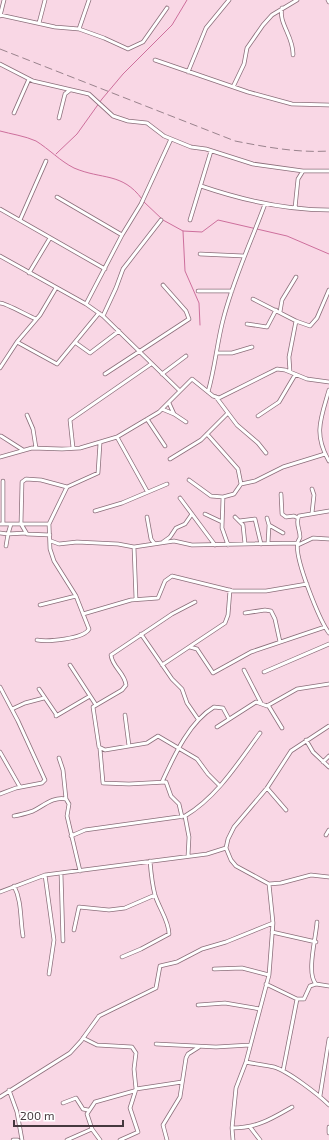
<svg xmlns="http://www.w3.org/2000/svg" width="329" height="1140" viewBox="0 0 329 1140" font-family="'Exo 2',sans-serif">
<rect width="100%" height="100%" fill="#f9d7e5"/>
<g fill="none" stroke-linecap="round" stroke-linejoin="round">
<path stroke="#cd6f9c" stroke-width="1" d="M0 131C11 134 25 136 36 141 49 149 60 161 74 168 102 180 122 172 142 199
M56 154 77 134 102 99 123 74 172 25 187 0
M144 202 163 220 183 231 202 232 218 220 287 236 329 254
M183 231 185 271 199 303 200 325"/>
<g stroke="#8b6e7a" stroke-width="4.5">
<path id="street" d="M328 0 329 2
M282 8C278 23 294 37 293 55
M0 15 55 27 79 29 104 38 128 49 143 42 167 8
M0 16 4 0
M39 23 45 0
M79 29 89 0
M155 60 248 92 292 104 329 105
M0 64 33 81 89 94 113 116 128 121 147 123 164 136 191 147 206 149 253 164 303 171H329
M188 72 206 28 229 0
M233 87 244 64 247 48 263 25 272 15 297 0
M14 113 29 79
M59 118 65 94 70 90
M201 186C242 200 286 210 329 210
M57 197 122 235
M295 208 298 179 303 171
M0 209 105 269
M20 220 46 161
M190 220 211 151
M200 254 244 256
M0 256 86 304 103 316 180 391
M29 273 50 238
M198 291H232
M253 299 296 321 310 326 317 318 329 290
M0 303C6 303 28 316 36 319
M86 304 122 235 141 204 171 139
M280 312 282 300 296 277
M103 316 116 288 123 269 161 220
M247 324 267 327 276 310
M17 342 57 364 99 313
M76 343 90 353 119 331
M217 353H232L252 347
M0 368 17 342 40 315 56 288
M290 372 289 357 296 321
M105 374 189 319 186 311 163 285
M162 374 186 356
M329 390C321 418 313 434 329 461
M208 392C215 368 217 343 223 320 233 280 251 242 265 204
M216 397 237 425 258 443 266 453
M169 403 174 414
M162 409 174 414 186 422
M27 415 33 429 36 448
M258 416 279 402 295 375
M147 419 165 446
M1 436 23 450
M117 437 147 491
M73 448 70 420 151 364
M0 457 32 448 62 449 80 448 117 437 159 412 192 379 213 396 219 398 277 369 285 370 307 379 329 382
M170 459 201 440 227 414
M189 480 211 496 223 497 234 494 241 484 238 469 207 434
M3 481V524
M241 484 255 481 283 467 325 454
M281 494 282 514 286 517 294 516 298 518
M223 497 222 528 228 545
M180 498 215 545
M95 511 122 503 167 484
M329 511 299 516C295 523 300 529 300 537 300 539 298 540 298 542 293 556 320 621 329 633
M312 513 314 495 312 489
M205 514 222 522
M147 517 151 539 154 543
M235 517 243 525 245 544
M267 518 269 525 268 543
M239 521 255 519 261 544
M0 524H49L67 487 98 473 100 443
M11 524 8 534 26 533
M269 525 283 533
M0 533 8 534 6 546
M50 535 27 534 21 524 22 482 26 479 41 480 67 487
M51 541 59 544 77 542 118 544 134 547 174 541 192 545 297 543
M163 542 170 537 176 528 185 524 192 514
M298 545 313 538 329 539
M134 547 136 599
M195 602 172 614 111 655C112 667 125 673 126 685L122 690 93 707 99 747 105 750 147 743 158 736 197 759 208 774 220 786
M40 605 76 596
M245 613 265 610 271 611 275 619 280 642
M83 614 131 600 158 598 165 581 172 576 233 591H266L307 584
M141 634 172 679 182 689 187 703 198 719
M37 640C47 642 84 639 89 629L76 596 54 561 50 549 49 524
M190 647 197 649 213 673 251 652 325 627
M70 665 96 705
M162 665 225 623 228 615 230 590
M244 670 261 703
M264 672 329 644
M0 687 18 721 45 780 42 783 16 788 0 794
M39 689 56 714V716L90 696
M268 705 282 728
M12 709 25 703 44 698
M125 715 129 746
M329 726 291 751 267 788 234 827 228 839 226 848 231 860 236 866 269 884 281 883 311 875 329 877
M217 727 256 702 267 706 297 689 329 684
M306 740 313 752 329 767
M100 749 103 783 129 784 166 782 171 796 179 804 182 817
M0 752 20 787
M59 758 63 770 66 799 69 804 67 816 80 871
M323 762 329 756
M162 782C174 756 189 722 214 707L223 708 229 719
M267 788 286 810
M14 816C20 815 27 813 33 811 43 806 54 796 66 799
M185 816 189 837 188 856
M326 835 329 830
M71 836 85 830 185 816C217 797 238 763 260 733
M61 873 63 941
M45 875 54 940 49 974
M14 886C22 901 20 919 23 936
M0 892 45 875 207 854 226 848
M74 930 79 907 109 910 125 908 155 895
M272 932 316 942
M122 957 141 949 169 934C169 921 159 908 155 895 152 884 151 873 150 861
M214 969 242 968 269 975
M266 984 297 999 283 1071
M316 984C306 974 316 938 317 922
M297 999H304L310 986 316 984 329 986
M198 1005 225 1003 260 1009
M83 1038 97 1045 132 1047 136 1053 134 1069 136 1089 130 1108 138 1132 120 1140
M156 1044 216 1047 250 1045
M246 1062C255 1064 265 1065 274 1067 288 1071 319 1095 329 1105
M136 1089 182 1082
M9 1090 17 1112 22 1140
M320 1096 329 1039
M0 1097 70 1053 81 1041 99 1016 156 988 160 966 177 962 202 949 226 942 273 923
M63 1103 76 1098 83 1109 88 1110
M250 1127 260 1140
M329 1127V1133
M232 1128C257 1128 271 1119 292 1107
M92 1129 100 1140
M13 1140H18
M67 1140 92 1129 87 1114 95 1102 134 1091
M167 1140 163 1125 180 1097 186 1058 188 1054 199 1047
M233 1140 232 1128 236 1088 246 1062 269 975 273 923 269 884"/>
</g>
<use href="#street" stroke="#fff" stroke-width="3"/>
<path stroke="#9a838d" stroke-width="1" stroke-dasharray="8 4" stroke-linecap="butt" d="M0 49 235 141C266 147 297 153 329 151"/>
</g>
<path d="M14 1120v6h109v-6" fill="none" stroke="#45383e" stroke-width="2"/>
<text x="20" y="1120" font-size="12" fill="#45383e" stroke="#ffffff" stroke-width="3" paint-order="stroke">200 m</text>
</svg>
